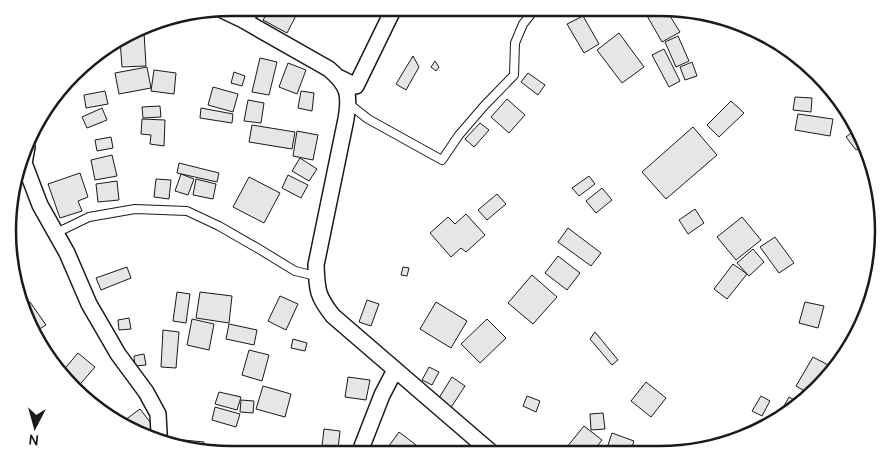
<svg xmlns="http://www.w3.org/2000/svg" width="891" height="462" viewBox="0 0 891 462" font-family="Manrope,sans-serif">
<rect width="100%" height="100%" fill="#fff"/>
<path fill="#e6e6e6" stroke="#1a1a1a" d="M270 8H300L287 33 263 20Z
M625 8H638L629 14Z
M657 8H665L680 32 662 42 646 14Z
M583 16 599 44 584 53 567 24Z
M144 32 146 66 122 67 120 40 133 33Z
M619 33 644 67 622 83 597 50Z
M678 36 689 61 676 67 665 42Z
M664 49 680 81 669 87 652 55Z
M413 56 419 67 406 90 396 84Z
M260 58 277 62 269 95 252 92Z
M435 61 439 67 436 71 431 67Z
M692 62 697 76 685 80 680 67Z
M288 63 306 70 297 94 279 87Z
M147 67 151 88 119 94 115 73Z
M154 70 176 73 174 94 151 91Z
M234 72 245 76 242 86 231 83Z
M528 73 545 85 538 95 521 82Z
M213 87 238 94 233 112 208 105Z
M105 91 108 104 86 108 84 95Z
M301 91 314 93 312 111 298 108Z
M795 97 812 98 811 112 793 110Z
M507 99 525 115 509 133 491 117Z
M248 100 264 103 261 123 244 121Z
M731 101 744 113 719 137 707 125Z
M160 106 161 117 143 118 142 107Z
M102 108 107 120 87 128 82 117Z
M201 108 233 114 232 123 200 118Z
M798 114 833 119 830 136 795 130Z
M142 119 165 120 164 146 150 144 151 135 141 134Z
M480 123 489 130 474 147 465 139Z
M252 125 295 132 292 149 249 142Z
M693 127 717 155 666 199 642 172Z
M855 130 863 145 856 150 846 137Z
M297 131 318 135 313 160 293 156Z
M111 137 113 148 97 151 95 140Z
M112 155 117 176 95 180 91 160Z
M300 158 317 169 309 181 292 171Z
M179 163 219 173 217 182 177 173Z
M80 173 88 197 78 201 82 211 60 218 48 184Z
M181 174 194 179 188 195 175 191Z
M288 175 308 185 301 198 282 188Z
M589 176 595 184 579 196 572 188Z
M249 177 280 193 264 223 233 207Z
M156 179 171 180 169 199 154 197Z
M196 179 216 184 213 199 193 195Z
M117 181 119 200 98 202 96 184Z
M602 188 612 200 596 213 586 201Z
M497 194 506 204 487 220 478 210Z
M695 209 704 223 688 234 679 220Z
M466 214 485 235 466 252 461 248 451 257 430 233 448 217 455 224Z
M742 217 761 240 736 260 717 237Z
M568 228 601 253 591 266 558 242Z
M775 237 794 263 779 273 760 247Z
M753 249 764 262 749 276 737 263Z
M558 256 580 273 567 290 545 273Z
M733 264 747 274 727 299 714 289Z
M127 267 131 278 101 290 96 278Z
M403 267 409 268 407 276 401 275Z
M532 275 557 297 533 324 508 303Z
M177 292 190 294 186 323 173 321Z
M200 292 232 296 229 323 196 318Z
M280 296 298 304 286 330 268 321Z
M367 300 379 304 371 326 359 322Z
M30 302 46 325 33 333 30 330 24 306Z
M436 302 467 321 451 348 420 329Z
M805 302 824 306 818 328 799 323Z
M129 318 131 329 119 330 118 320Z
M192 319 214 324 209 350 187 345Z
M487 319 506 338 480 363 461 344Z
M229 324 257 330 254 345 226 339Z
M163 330 179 332 176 368 161 367Z
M595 332 618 360 612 365 590 339Z
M293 339 307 343 305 351 291 348Z
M249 350 269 355 262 381 242 375Z
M78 353 95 367 75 390 61 373Z
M144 354 146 365 135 366 134 356Z
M813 357 830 366 808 393 796 386Z
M429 367 439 372 432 385 422 380Z
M348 377 370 380 366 400 345 397Z
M452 377 465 386 450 409 437 401Z
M646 382 666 398 651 417 631 401Z
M263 386 291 394 285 417 256 409Z
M219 392 241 397 237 410 215 404Z
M527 396 540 401 536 412 523 406Z
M761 396 770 401 762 416 752 411Z
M789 397 800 403 796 408 777 419Z
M241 400 254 401 253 413 240 412Z
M215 407 240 414 236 427 212 420Z
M140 409 157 431 150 436 132 431 121 423Z
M603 413 605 429 591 430 590 414Z
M584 426 602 440 592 453H562Z
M324 429 340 431 338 449 322 446Z
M399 432 420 448 416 453H391L386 450Z
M612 433 634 441 630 453H621L607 448Z
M173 439 204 442 203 450 173 442Z"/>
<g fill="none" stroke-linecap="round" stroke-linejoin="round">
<g stroke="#1a1a1a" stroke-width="10">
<path id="service" d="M349 104 368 119 442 160 459 135 484 106 514 75 515 43 523 24 536 8
M56 233 89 217 135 209 187 211 219 226 259 249 295 271 316 276"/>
</g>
<g stroke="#1a1a1a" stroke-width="18">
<path id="minor" d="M220 9 243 20 329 69C349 86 350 95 346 119L316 265C317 290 317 296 333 316L492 453
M243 20 254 8
M340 78 356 86 394 8
M27 147 24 163 40 205 67 253 89 304 118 354 146 392 158 414 159 433V438
M359 454 382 395 395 370"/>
</g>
<use href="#service" stroke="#fff" stroke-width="8"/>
<use href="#minor" stroke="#fff" stroke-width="15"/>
</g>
<path d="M0 0H891V462H0ZM231 16H660A215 215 0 0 1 875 231V231A215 215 0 0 1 660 446H231A215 215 0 0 1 16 231V231A215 215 0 0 1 231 16Z" fill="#fff" fill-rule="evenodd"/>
<path fill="none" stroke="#1a1a1a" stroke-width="2.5" d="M231 16H660A215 215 0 0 1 875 231V231A215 215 0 0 1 660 446H231A215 215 0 0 1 16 231V231A215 215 0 0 1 231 16Z"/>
<g transform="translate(35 427) rotate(186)" stroke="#ffffff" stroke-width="4" paint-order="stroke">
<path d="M0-4L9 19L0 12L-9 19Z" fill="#1a1a1a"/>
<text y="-8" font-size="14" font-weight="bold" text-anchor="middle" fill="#1a1a1a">N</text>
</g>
</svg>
